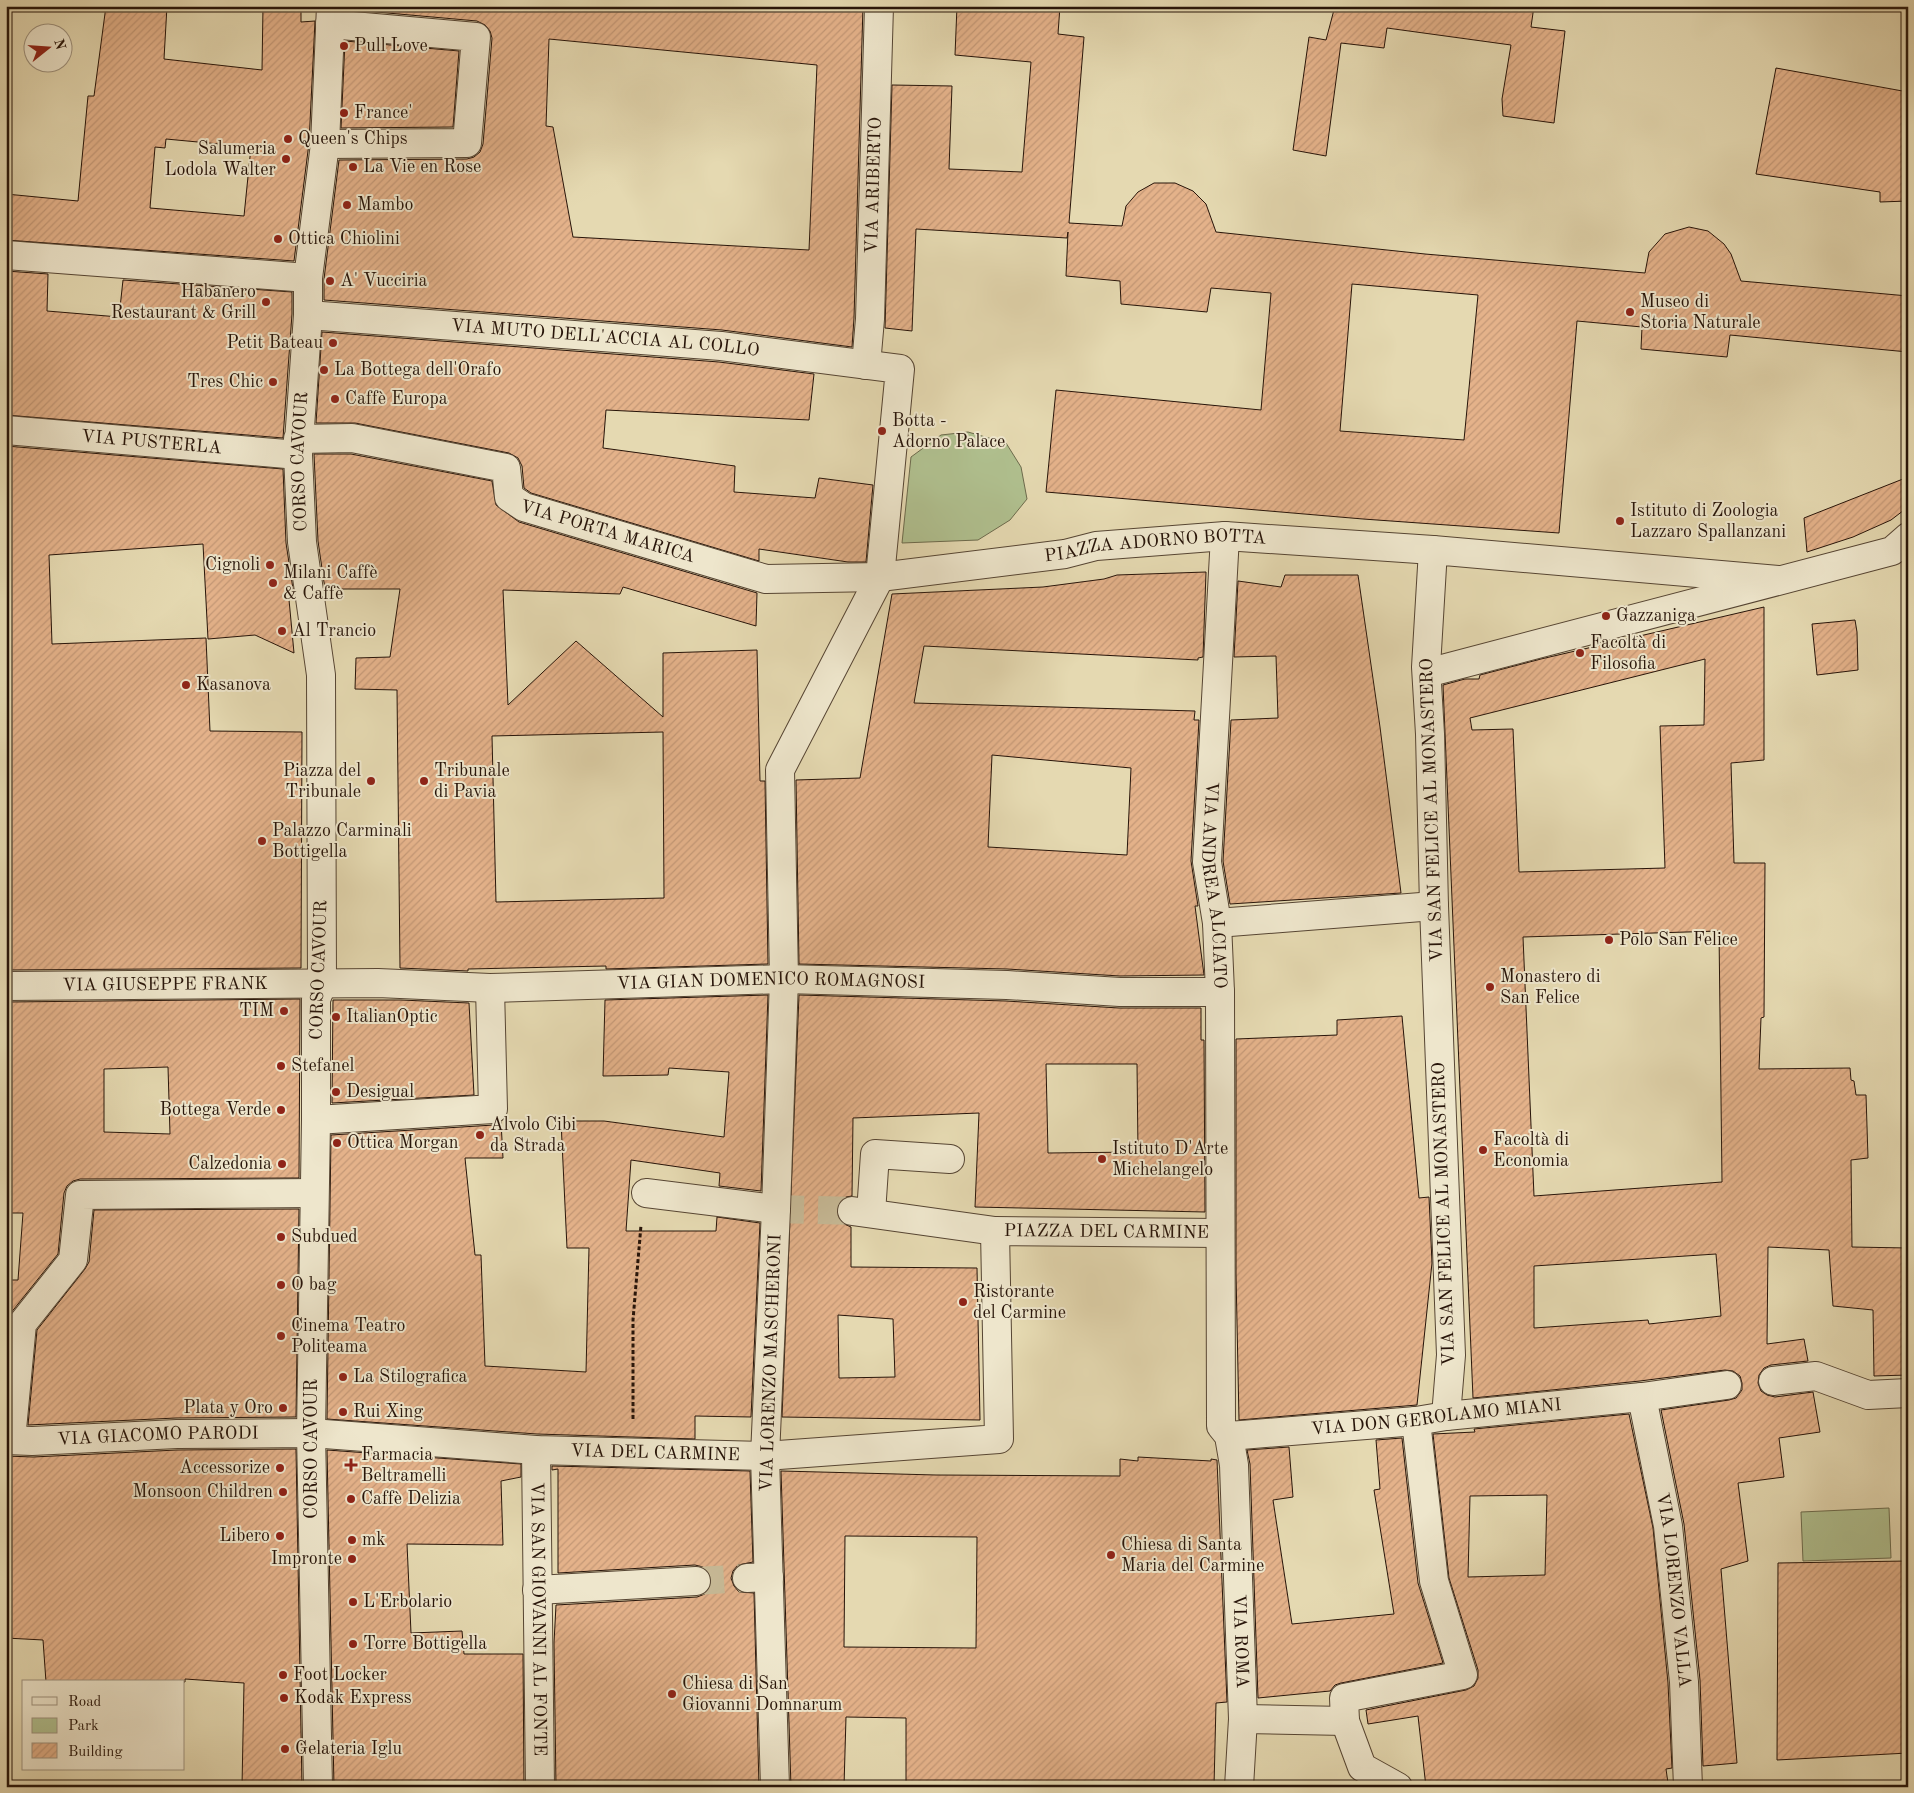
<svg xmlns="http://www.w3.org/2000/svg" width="1914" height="1793" viewBox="0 0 1914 1793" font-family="'Old Standard TT',serif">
<defs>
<pattern id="building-hatch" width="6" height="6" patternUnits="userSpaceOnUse" patternTransform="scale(1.25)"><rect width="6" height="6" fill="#e4b28a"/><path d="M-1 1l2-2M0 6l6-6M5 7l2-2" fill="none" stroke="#c49876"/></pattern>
</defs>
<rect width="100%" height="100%" fill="#e5d9b1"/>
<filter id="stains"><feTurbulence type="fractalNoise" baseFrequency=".004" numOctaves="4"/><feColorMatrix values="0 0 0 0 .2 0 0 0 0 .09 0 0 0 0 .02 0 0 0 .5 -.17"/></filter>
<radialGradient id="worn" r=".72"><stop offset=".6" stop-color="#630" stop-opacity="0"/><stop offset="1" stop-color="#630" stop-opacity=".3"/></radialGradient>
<path fill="#b0c08f" stroke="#6c6a4c" d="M968 432 1006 443 1021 467 1027 499 1010 520 978 540 902 543 911 457 941 435Z
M1889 1508 1891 1558 1803 1561 1801 1512Z"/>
<path fill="url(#building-hatch)" stroke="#271409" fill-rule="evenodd" d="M106 6H167L164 59 262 70 263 6H301V22L315 21 309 143 294 261 6 240V194L78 201 88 96H94ZM166 139 251 147 244 216 150 208 155 147 165 148Z
M355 6H863L854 318 852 347 722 330 324 300V279L339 160 467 159 474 157 480 152 483 144 492 38 490 31 485 25 477 21 354 10ZM549 39 817 65 809 250 573 237 553 127 546 126Z
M957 6H1060L1058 34 1084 37 1069 223 1122 226 1126 206 1138 192 1154 183H1175L1193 191 1206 204 1216 232 1425 254 1645 273 1649 252 1665 234 1689 227 1708 231 1724 244 1731 254 1741 281 1908 296V352L1730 335 1727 357 1641 349 1642 327 1577 321 1559 533 1363 519 1046 492 1056 390 1261 410 1271 293 1211 288 1207 312 1121 304 1120 281 1066 276 1068 232 1067 238 916 229 912 331 885 328 892 85 952 86 949 169 1022 172 1031 62 955 55ZM1352 284 1478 295 1464 440 1340 431Z
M1335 6H1534L1531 27 1565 31 1554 123 1503 116 1502 99 1511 45 1387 28 1384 48 1341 43 1326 156 1293 150 1309 37 1326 40Z
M345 41 459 51 453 127 341 128Z
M1776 68 1908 92V201L1880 202V192L1756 174Z
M6 271 48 274 47 311 119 317 123 280 292 292V314L283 438 6 415Z
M322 332 719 362 814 374 809 420 606 410 603 448 735 466 734 492 815 498 819 478 873 485 866 562H848L759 549V561L531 493 524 488 522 466 518 458 509 453 355 423H316Z
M6 446 283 469 286 543 293 589H288L294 653 255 635 208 639 203 544 49 555 52 644 206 638 210 731 302 732 301 968 6 970Z
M314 454H351L492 481 496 505 519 522 757 593 756 626 623 587 620 594 503 590 508 705 576 641 663 717V653L757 650 760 781H765L768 964 606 969V966L468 969V971L400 968 397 690 355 689 356 658 390 657 400 589H325L318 541ZM663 732 664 898 496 902 492 736Z
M1908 477V507L1891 520 1853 537 1807 552 1804 518Z
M1206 572 1203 657 1198 658V660L924 646 914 703 1195 711 1194 720H1199L1191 861 1198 906H1195L1204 975 1120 976 1007 969 799 964 796 780 860 778 892 594 1043 587 1104 579 1117 575ZM992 755 1131 768 1127 855 988 847Z
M1285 575H1358L1380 727 1401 893 1230 904 1223 861 1231 720 1278 718 1276 656 1234 657 1238 581 1281 587Z
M1764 607V760L1731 763 1734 863H1765L1764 1017 1761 1018 1759 1069 1850 1068 1851 1080 1854 1081 1856 1095H1866L1868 1158 1851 1160 1852 1247 1908 1248V1375L1874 1376 1873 1310 1833 1306 1829 1250 1768 1247 1767 1344 1804 1339 1808 1361 1771 1365 1764 1368 1759 1375 1758 1383 1761 1391 1767 1395 1775 1397 1813 1392 1820 1432 1779 1438 1784 1477 1738 1483 1748 1561 1721 1569 1737 1763 1703 1766 1700 1680 1684 1524 1661 1410 1729 1400 1736 1398 1742 1390V1383L1740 1376 1733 1371 1725 1370 1640 1381 1473 1398 1443 685 1465 679H1479L1480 675 1541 659ZM1705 659 1704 725 1660 726 1665 868 1519 872 1513 729 1472 730 1470 718ZM1719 931 1722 1182 1534 1196 1523 937ZM1716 1254 1721 1316 1649 1324 1648 1320 1534 1328V1266Z
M1855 620 1857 632 1858 670 1817 675 1812 624Z
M768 995 761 1191 719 1186 720 1173 631 1160 626 1231H716L717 1217 760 1223 751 1417 695 1416V1439L537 1434 327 1419 331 1135 494 1125 501 1122 503 1158H465L475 1255H481L485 1366 586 1372 589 1248H567L561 1121H604L724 1137 729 1072 669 1068 668 1075 603 1076 605 1000Z
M799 995 1006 1001 1119 1008H1201V1040H1204L1205 1212 975 1207 979 1113 853 1118 852 1196 846 1197 840 1201 837 1209 838 1217 842 1223 851 1227V1267L977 1268 980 1420 782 1417ZM1046 1064H1137L1138 1152 1048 1153ZM838 1315 893 1319 895 1377 839 1378Z
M300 999 299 1178 80 1179 73 1181 67 1186 64 1193 58 1254 10 1314 6 1325V1280H18L23 1213H6V1002ZM168 1067 170 1134 104 1132V1069Z
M333 1000H401L469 1003 474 1095 332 1103Z
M1402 1016 1419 1198 1429 1197 1432 1263 1417 1405 1239 1420 1236 1274V1039L1337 1035V1020Z
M299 1209 296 1417 176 1418 28 1425 37 1330 85 1269 89 1262 94 1210Z
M1629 1414 1653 1528 1668 1683 1672 1768 1666 1769 1668 1783 1652 1787H1426L1418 1716 1368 1724 1366 1710 1466 1690 1474 1686 1478 1678V1670L1449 1578 1433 1434 1475 1432 1474 1429ZM1547 1495 1545 1575 1468 1577 1470 1496Z
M1402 1438 1418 1583 1443 1663 1341 1683 1335 1685 1330 1691 1258 1698 1250 1464 1247 1450 1289 1447 1293 1497 1273 1500 1292 1624 1394 1614 1374 1490 1380 1489 1376 1440Z
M296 1449 302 1787H242L244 1683 185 1679V1682H46L43 1640 6 1638V1456L33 1457 177 1450Z
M327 1450 521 1464V1477L501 1481 503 1545 407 1544 411 1633 462 1631 464 1654H523L524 1787H334Z
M1138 1457 1211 1461V1459L1217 1460 1227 1702 1216 1703 1214 1787H906V1718L846 1717 844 1787H791L781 1471 936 1475 1120 1476V1459L1138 1461ZM845 1536 977 1537 976 1648 844 1647Z
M552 1466 750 1471 753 1562 738 1565 733 1571 731 1578 734 1586 739 1592 754 1593 759 1787H556L554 1643 556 1605 697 1597 705 1594 710 1588 712 1581 709 1572 703 1567 695 1565 558 1573V1469L552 1470Z
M1908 1561V1753L1777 1760 1778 1563Z"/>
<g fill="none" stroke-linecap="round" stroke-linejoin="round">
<path stroke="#c8bb98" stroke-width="28" stroke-dasharray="28 14" stroke-linecap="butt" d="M776 1209 852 1211
M696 1581 747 1578"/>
<g stroke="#564533" stroke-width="30">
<g id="street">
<path d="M325 144 467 143 476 37 330 24"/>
<path d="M6 255 308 278"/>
<path id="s1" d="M308 315 721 346 900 369 880 577 780 770 784 979 776 1209 765 1456 775 1787"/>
<path id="s2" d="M866 365 870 319 879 6"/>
<path id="s3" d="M6 430 298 455"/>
<path id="s4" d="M298 439 352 438 506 468 509 497 524 507 766 579 880 577 1065 554 1096 546 1225 536 1433 550"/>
<path id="s5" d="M1225 536 1207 862 1217 923 1220 992 1221 1426 1229 1436 1234 1465 1243 1719 1239 1787"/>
<path d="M1427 673 1892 551 1908 537"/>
<path d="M1217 923 1434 906"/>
<path id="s6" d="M6 986 378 983 490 988 784 979 1007 985 1120 992H1220"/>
<path d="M316 1120 493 1109 490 988"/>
<path d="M646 1193 776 1209"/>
<path d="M852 1211 995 1231"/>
<path d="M871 1213 875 1154 950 1159"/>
<path d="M1773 1381 1816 1376 1868 1395 1908 1393"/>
<path id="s7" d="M1642 1397 1668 1526 1684 1682 1688 1787"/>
<path d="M1446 1416 1451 1355 1449 1303 1434 906 1430 734 1426 667 1433 550 1778 580"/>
<path id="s8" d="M1229 1436 1416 1421 1446 1416 1642 1397 1727 1385"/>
<path id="s9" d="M6 1440 32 1441 177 1434 311 1433 536 1450 765 1456 999 1439 995 1231 1219 1233"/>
<path d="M11 1440 22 1324 73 1260 80 1195 314 1193"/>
<path id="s10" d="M536 1450 540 1787"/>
<path d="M747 1578 769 1577"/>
<path d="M537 1590 696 1581"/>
<path d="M1243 1719 1345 1721"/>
<path id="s11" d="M318 1787 311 1433 316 1120V999L322 985 321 675 302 542 298 455 308 315V278L325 144 331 6"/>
<path d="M1398 1787 1362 1767 1345 1721 1344 1698 1463 1675 1434 1581 1416 1421"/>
</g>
</g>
<path stroke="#271409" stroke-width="3" stroke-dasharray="4 2.5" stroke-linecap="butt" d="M633 1419V1320L641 1225"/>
<use href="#street" stroke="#eee6cc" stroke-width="28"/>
</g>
<g fill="#8f2418" stroke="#eee6cc" stroke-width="2">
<circle cx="344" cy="46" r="5"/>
<circle cx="344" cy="113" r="5"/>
<circle cx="288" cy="139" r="5"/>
<circle cx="286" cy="159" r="5"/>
<circle cx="353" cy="167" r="5"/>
<circle cx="347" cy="205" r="5"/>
<circle cx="278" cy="239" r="5"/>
<circle cx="330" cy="281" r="5"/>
<circle cx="266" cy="302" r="5"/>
<circle cx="1630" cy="312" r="5"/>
<circle cx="333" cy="343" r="5"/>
<circle cx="324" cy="370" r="5"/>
<circle cx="273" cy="382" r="5"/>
<circle cx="335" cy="399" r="5"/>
<circle cx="882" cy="431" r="5"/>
<circle cx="1620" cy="521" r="5"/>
<circle cx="270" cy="565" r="5"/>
<circle cx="273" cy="583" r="5"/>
<circle cx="1606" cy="616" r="5"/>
<circle cx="282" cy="631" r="5"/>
<circle cx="1580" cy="653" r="5"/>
<circle cx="186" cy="685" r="5"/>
<circle cx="371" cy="781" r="5"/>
<circle cx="424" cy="781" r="5"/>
<circle cx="262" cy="841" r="5"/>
<circle cx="1609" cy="940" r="5"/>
<circle cx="1490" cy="987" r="5"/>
<circle cx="284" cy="1011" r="5"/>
<circle cx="336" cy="1017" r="5"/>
<circle cx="281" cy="1066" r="5"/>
<circle cx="336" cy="1092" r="5"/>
<circle cx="281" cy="1110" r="5"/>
<circle cx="480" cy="1135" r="5"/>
<circle cx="337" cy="1143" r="5"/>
<circle cx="1483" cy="1150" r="5"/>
<circle cx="1102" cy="1159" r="5"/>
<circle cx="282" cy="1164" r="5"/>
<circle cx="281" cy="1237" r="5"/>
<circle cx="281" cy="1285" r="5"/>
<circle cx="963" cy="1302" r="5"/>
<circle cx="281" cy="1336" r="5"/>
<circle cx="343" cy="1377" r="5"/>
<circle cx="283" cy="1408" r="5"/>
<circle cx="343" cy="1412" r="5"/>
<path d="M348.5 1457.5h5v5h5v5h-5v5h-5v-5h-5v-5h5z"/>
<circle cx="280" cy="1468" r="5"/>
<circle cx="283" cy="1492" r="5"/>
<circle cx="351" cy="1499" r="5"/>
<circle cx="280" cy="1536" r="5"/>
<circle cx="352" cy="1540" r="5"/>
<circle cx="1111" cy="1555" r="5"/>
<circle cx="352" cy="1559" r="5"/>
<circle cx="353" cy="1602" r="5"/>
<circle cx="353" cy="1644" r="5"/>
<circle cx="283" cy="1675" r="5"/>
<circle cx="672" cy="1694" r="5"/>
<circle cx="284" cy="1698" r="5"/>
<circle cx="285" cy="1749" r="5"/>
</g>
<g text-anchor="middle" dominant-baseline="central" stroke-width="4" stroke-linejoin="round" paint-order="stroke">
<g font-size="18" fill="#271409" stroke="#eee6cc" text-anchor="start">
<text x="354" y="46">Pull Love</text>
<text x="354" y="113">France'</text>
<text x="298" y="139">Queen's Chips</text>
<text x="276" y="149" text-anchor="end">Salumeria<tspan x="276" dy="21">Lodola Walter</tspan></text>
<text x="363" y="167">La Vie en Rose</text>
<text x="357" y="205">Mambo</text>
<text x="288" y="239">Ottica Chiolini</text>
<text x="340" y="281">A' Vucciria</text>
<text x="256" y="292" text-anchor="end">Habanero<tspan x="256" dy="21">Restaurant &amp; Grill</tspan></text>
<text x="1640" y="302">Museo di<tspan x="1640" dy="21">Storia Naturale</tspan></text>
<text x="323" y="343" text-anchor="end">Petit Bateau</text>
<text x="334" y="370">La Bottega dell'Orafo</text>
<text x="263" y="382" text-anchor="end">Tres Chic</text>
<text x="345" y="399">Caffè Europa</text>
<text x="892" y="421">Botta -<tspan x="892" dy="21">Adorno Palace</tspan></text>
<text x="1630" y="511">Istituto di Zoologia<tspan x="1630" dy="21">Lazzaro Spallanzani</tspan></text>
<text x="260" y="565" text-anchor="end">Cignoli</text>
<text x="283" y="573">Milani Caffè<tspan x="283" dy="21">&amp; Caffè</tspan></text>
<text x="1616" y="616">Gazzaniga</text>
<text x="292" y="631">Al Trancio</text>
<text x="1590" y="643">Facoltà di<tspan x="1590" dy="21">Filosofia</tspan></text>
<text x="196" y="685">Kasanova</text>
<text x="361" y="771" text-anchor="end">Piazza del<tspan x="361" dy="21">Tribunale</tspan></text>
<text x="434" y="771">Tribunale<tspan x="434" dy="21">di Pavia</tspan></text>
<text x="272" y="831">Palazzo Carminali<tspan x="272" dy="21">Bottigella</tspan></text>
<text x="1619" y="940">Polo San Felice</text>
<text x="1500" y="977">Monastero di<tspan x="1500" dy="21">San Felice</tspan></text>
<text x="274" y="1011" text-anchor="end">TIM</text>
<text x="346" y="1017">ItalianOptic</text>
<text x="291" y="1066">Stefanel</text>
<text x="346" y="1092">Desigual</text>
<text x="271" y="1110" text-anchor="end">Bottega Verde</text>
<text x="490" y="1125">Alvolo Cibi<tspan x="490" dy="21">da Strada</tspan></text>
<text x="1493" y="1140">Facoltà di<tspan x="1493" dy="21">Economia</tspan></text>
<text x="347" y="1143">Ottica Morgan</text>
<text x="1112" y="1149">Istituto D'Arte<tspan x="1112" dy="21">Michelangelo</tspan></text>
<text x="272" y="1164" text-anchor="end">Calzedonia</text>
<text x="291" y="1237">Subdued</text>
<text x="291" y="1285">O bag</text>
<text x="973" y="1292">Ristorante<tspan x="973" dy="21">del Carmine</tspan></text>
<text x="291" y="1326">Cinema Teatro<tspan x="291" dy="21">Politeama</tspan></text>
<text x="353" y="1377">La Stilografica</text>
<text x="273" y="1408" text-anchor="end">Plata y Oro</text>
<text x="353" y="1412">Rui Xing</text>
<text x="361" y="1455">Farmacia<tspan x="361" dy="21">Beltramelli</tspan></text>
<text x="270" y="1468" text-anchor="end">Accessorize</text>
<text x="273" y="1492" text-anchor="end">Monsoon Children</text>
<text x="361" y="1499">Caffè Delizia</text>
<text x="270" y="1536" text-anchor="end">Libero</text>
<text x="362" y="1540">mk</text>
<text x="1121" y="1545">Chiesa di Santa<tspan x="1121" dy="21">Maria del Carmine</tspan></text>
<text x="342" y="1559" text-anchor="end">Impronte</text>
<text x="363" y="1602">L'Erbolario</text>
<text x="363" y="1644">Torre Bottigella</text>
<text x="293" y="1675">Foot Locker</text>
<text x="682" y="1684">Chiesa di San<tspan x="682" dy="21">Giovanni Domnarum</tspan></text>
<text x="294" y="1698">Kodak Express</text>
<text x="295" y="1749">Gelateria Iglu</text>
</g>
<g font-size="18" fill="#271409" stroke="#eee6cc">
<text stroke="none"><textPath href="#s2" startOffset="180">VIA ARIBERTO</textPath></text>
<text stroke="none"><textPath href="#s1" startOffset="298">VIA MUTO DELL'ACCIA AL COLLO</textPath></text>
<text stroke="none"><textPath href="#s3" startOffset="146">VIA PUSTERLA</textPath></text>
<text stroke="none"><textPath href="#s11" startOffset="1328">CORSO CAVOUR</textPath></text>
<text stroke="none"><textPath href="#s4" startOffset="345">VIA PORTA MARICA</textPath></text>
<text stroke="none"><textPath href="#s4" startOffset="902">PIAZZA ADORNO BOTTA</textPath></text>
<text transform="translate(1432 810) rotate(-92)">VIA SAN FELICE AL MONASTERO</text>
<text stroke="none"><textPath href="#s5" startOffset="350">VIA ANDREA ALCIATO</textPath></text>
<text transform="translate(319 970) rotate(-88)">CORSO CAVOUR</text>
<text stroke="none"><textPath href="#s6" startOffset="765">VIA GIAN DOMENICO ROMAGNOSI</textPath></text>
<text stroke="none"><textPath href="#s6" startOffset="159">VIA GIUSEPPE FRANK</textPath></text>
<text transform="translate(1444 1214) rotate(-92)">VIA SAN FELICE AL MONASTERO</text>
<text stroke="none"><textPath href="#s9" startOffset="1314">PIAZZA DEL CARMINE</textPath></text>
<text transform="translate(771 1363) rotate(-88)">VIA LORENZO MASCHERONI</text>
<text stroke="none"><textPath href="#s8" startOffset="208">VIA DON GEROLAMO MIANI</textPath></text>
<text stroke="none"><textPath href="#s9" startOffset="152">VIA GIACOMO PARODI</textPath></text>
<text transform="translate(312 1449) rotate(-90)">CORSO CAVOUR</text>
<text stroke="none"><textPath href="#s9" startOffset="650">VIA DEL CARMINE</textPath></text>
<text stroke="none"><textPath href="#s7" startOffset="196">VIA LORENZO VALLA</textPath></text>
<text stroke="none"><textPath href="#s10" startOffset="169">VIA SAN GIOVANNI AL FONTE</textPath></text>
<text stroke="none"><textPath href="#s5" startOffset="1110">VIA ROMA</textPath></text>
</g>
</g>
<rect width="1914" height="1793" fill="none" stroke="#e5d9b1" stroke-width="25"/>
<rect x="8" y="8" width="1899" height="1778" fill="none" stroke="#271409" stroke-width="2.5"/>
<rect x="12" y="12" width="1889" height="1768" fill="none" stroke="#271409"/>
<rect x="22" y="1680" width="162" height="90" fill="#eee6cc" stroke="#9e927e"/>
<rect x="32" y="1697" width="25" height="8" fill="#eee6cc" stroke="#9e927e"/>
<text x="68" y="1706" font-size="15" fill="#271409">Road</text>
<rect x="32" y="1718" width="25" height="15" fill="#b0c08f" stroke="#9e927e"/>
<text x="68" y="1730" font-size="15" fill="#271409">Park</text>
<rect x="32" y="1743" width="25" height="15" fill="url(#building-hatch)" stroke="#9e927e"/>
<text x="68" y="1756" font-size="15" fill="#271409">Building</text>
<g transform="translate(48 48) rotate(73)"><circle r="24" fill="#eee6cc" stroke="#9e927e"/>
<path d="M0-4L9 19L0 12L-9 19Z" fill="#8f2418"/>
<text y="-8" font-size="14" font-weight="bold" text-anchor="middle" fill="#271409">N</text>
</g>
<rect width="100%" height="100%" filter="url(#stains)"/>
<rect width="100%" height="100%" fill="url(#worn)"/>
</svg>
